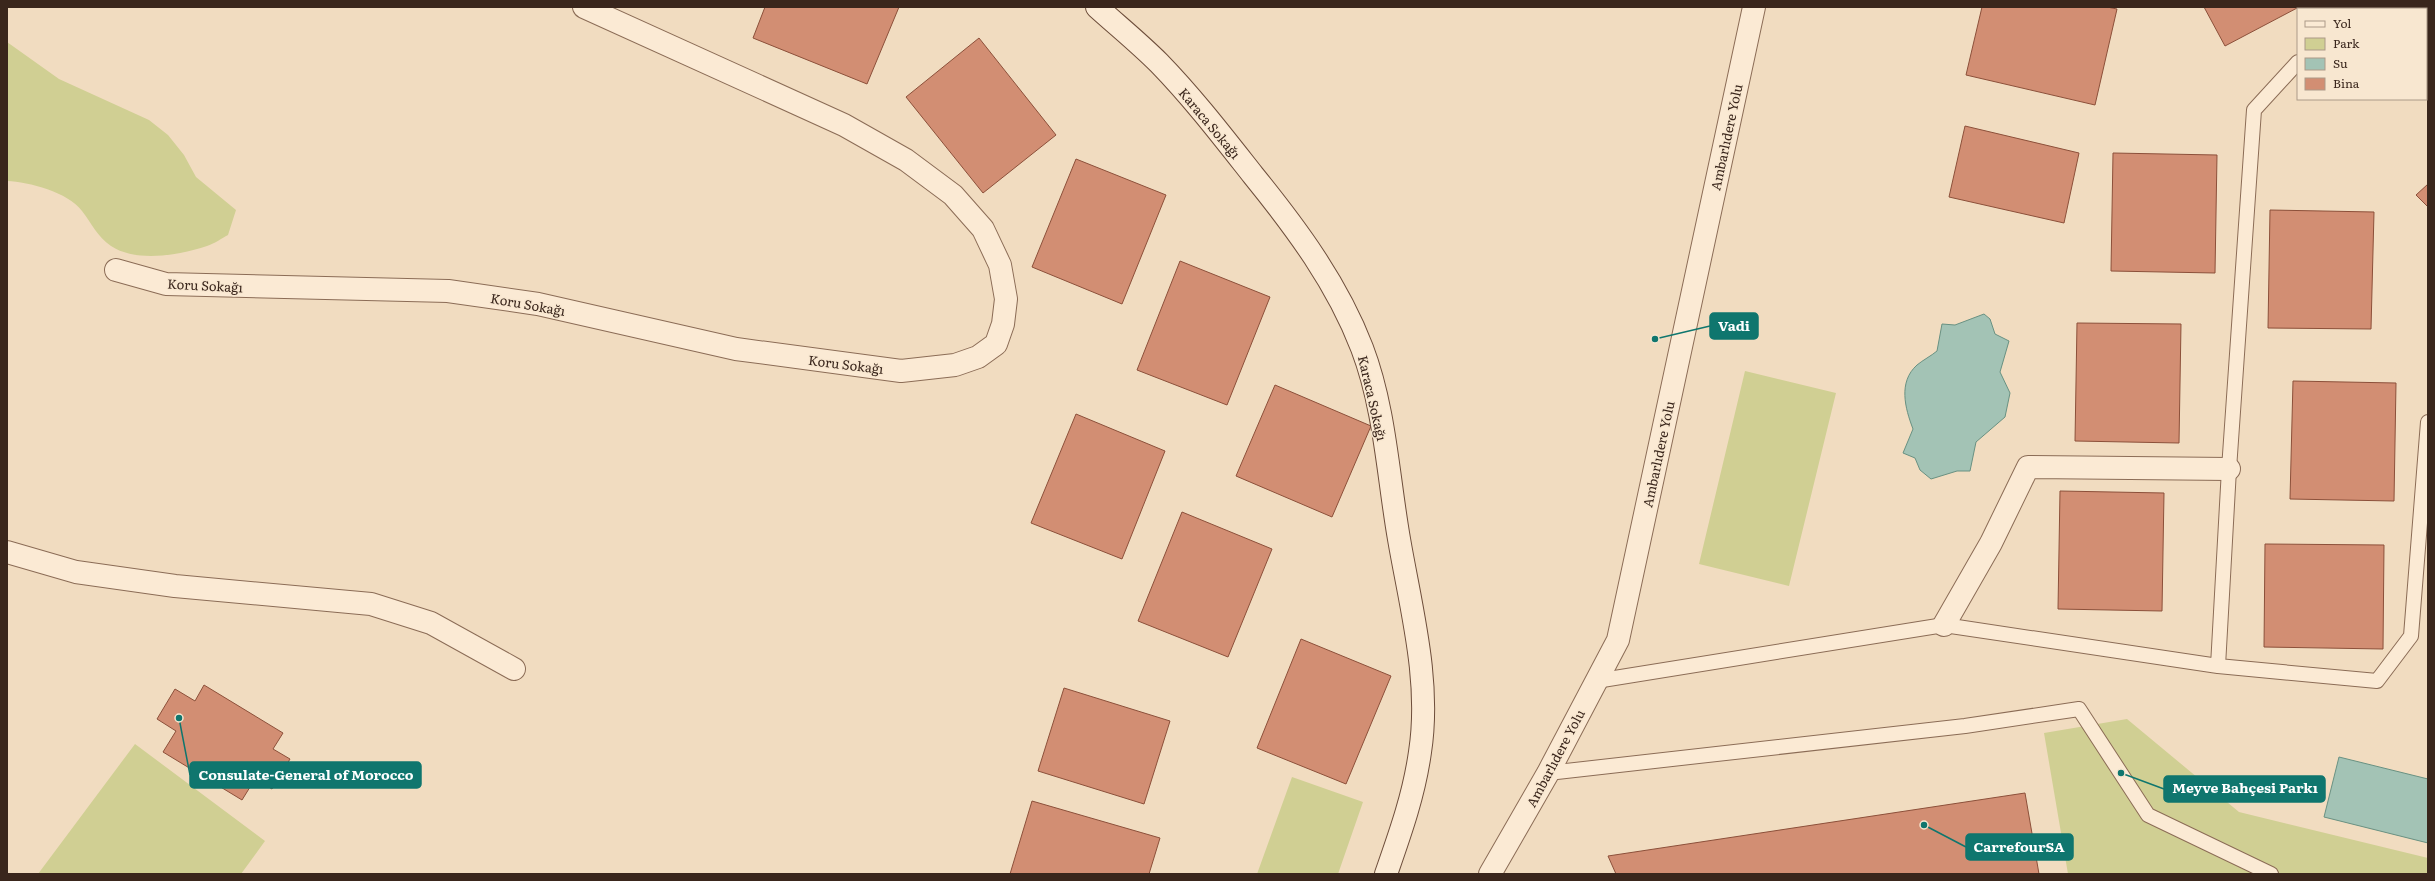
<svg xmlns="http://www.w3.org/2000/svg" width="2435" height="881" viewBox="0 0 2435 881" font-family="Literata,serif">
<rect width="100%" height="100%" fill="#f1dcc0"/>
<path fill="#d0cf93" d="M7 42 59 79 149 120 168 135 184 155 196 177 236 210 228 235C222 238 214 244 207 246 179 255 137 263 111 246 97 236 92 224 82 211 68 192 29 182 7 181Z
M1745 371 1836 393 1789 586 1699 564Z
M2127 719 2239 812 2428 858V874H2068L2044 733Z
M135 744 265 841 241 874H38Z
M1292 777 1363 802 1338 874H1257Z"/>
<path fill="#a3c3b5" stroke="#699182" d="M1984 314 1990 319 1995 334 2009 341 2000 372 2010 393 2005 417 1976 442 1970 471H1957L1931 479 1920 470 1915 458 1903 453 1913 429C1905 408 1898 382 1917 365 1923 360 1931 356 1937 351L1942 324 1955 325Z
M2339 757 2428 779V843L2324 817Z"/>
<path fill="#d28e73" stroke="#8c503a" d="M765 7H899L867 84 753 38Z
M1982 7H2107L2117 9 2095 105 1966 75Z
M2204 7H2299L2225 46Z
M979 38 1056 135 983 193 906 97Z
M1965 126 2079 153 2064 223 1949 197Z
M2113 153 2217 155 2215 273 2111 271Z
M1076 159 1166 195 1122 304 1032 267Z
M2428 184V207L2416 195Z
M2270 210 2374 212 2371 329 2268 328Z
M1180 261 1270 297 1227 405 1137 370Z
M2077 323 2181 324 2179 443 2075 441Z
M2293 381 2396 383 2394 501 2290 499Z
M1275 385 1371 426 1332 517 1236 476Z
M1076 414 1165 451 1122 559 1031 523Z
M2060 491 2164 493 2162 611 2058 609Z
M1182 512 1272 549 1228 657 1138 621Z
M2265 544 2384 545 2383 649 2264 647Z
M1301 639 1391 676 1346 784 1257 748Z
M204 685 283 733 273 749 290 759 272 789 255 779 242 800 163 752 176 731 157 719 175 689 195 701Z
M1064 688 1170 721 1144 804 1038 771Z
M2025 793 2039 874H1616L1608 856Z
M1032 801 1160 838 1149 874H1010Z"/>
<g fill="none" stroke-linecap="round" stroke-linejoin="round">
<g stroke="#8b6c56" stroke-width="16">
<path id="lane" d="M2346 9 2348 7
M2218 666 2229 469 2254 110 2298 62
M1596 681 1944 625 2218 666 2377 681 2411 636 2428 422
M1548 773 1965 726 2079 709 2148 815 2271 874"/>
</g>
<g stroke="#8b6c56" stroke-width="24">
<path id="street" d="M116 270 166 284 448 291 538 304 736 349 901 371 955 365 978 357 996 344 1003 324 1006 299 1000 265 983 229 953 195 906 160 844 125 584 7
M7 552 76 572 175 586 371 604 431 623 514 669
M1944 625 1991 543 2028 467 2229 469
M1490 874 1548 773 1618 640 1754 7"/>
</g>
<g stroke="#6d4d3a" stroke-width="24">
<path id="secondary" d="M1097 7C1118 26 1139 43 1159 63 1193 98 1223 137 1253 175 1296 228 1337 283 1362 348 1385 408 1388 476 1399 539 1411 609 1431 681 1420 752 1414 795 1400 834 1386 874"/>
</g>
<use href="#lane" stroke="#fbead4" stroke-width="14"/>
<use href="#street" stroke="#fbead4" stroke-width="22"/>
<use href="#secondary" stroke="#fbead4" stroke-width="22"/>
</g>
<g text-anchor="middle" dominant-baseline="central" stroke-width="3" stroke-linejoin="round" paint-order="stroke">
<g font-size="13" fill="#3a261c" stroke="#f8e7d0">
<text transform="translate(1210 123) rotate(50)">Karaca Sokağı</text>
<text transform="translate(1726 137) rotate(-78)">Ambarlıdere Yolu</text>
<text transform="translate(205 285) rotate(3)">Koru Sokağı</text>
<text transform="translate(528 304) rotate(10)">Koru Sokağı</text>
<text transform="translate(846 364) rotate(7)">Koru Sokağı</text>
<text transform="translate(1373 398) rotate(77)">Karaca Sokağı</text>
<text transform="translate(1658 454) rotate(-78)">Ambarlıdere Yolu</text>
<text transform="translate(1555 758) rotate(-62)">Ambarlıdere Yolu</text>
</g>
</g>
<path fill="none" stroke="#0f766e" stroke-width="1.5" d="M1655 339L1710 326M179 718L190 775M2121 773L2164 789M1924 825L1966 847"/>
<g fill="#0f766e" stroke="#f8e7d0" stroke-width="1.5">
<circle cx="1655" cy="339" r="4"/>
<circle cx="179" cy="718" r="4"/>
<circle cx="2121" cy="773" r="4"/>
<circle cx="1924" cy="825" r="4"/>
</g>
<g fill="#0f766e" stroke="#0f766e" stroke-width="1.5">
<rect x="1710" y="313" width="48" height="26" rx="4"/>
<rect x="190" y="762" width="231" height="26" rx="4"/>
<rect x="2164" y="776" width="161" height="26" rx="4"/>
<rect x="1966" y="834" width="107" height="26" rx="4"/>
</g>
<g font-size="14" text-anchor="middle" font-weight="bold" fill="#fff">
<text x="1734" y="331">Vadi</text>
<text x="306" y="780">Consulate-General of Morocco</text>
<text x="2245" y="793">Meyve Bahçesi Parkı</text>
<text x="2019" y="852">CarrefourSA</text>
</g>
<rect width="2435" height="881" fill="none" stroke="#3a261c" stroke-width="16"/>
<rect x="2297" y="8" width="130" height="92" fill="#f8e7d0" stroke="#ac9a88"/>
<rect x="2305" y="21" width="20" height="6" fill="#fbead4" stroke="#ac9a88"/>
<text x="2333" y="28" font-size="12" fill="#3a261c">Yol</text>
<rect x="2305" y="38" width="20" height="12" fill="#d0cf93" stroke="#ac9a88"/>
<text x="2333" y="48" font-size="12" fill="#3a261c">Park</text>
<rect x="2305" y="58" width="20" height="12" fill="#a3c3b5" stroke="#ac9a88"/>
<text x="2333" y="68" font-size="12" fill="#3a261c">Su</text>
<rect x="2305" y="78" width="20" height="12" fill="#d28e73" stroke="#ac9a88"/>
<text x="2333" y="88" font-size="12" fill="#3a261c">Bina</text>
</svg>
